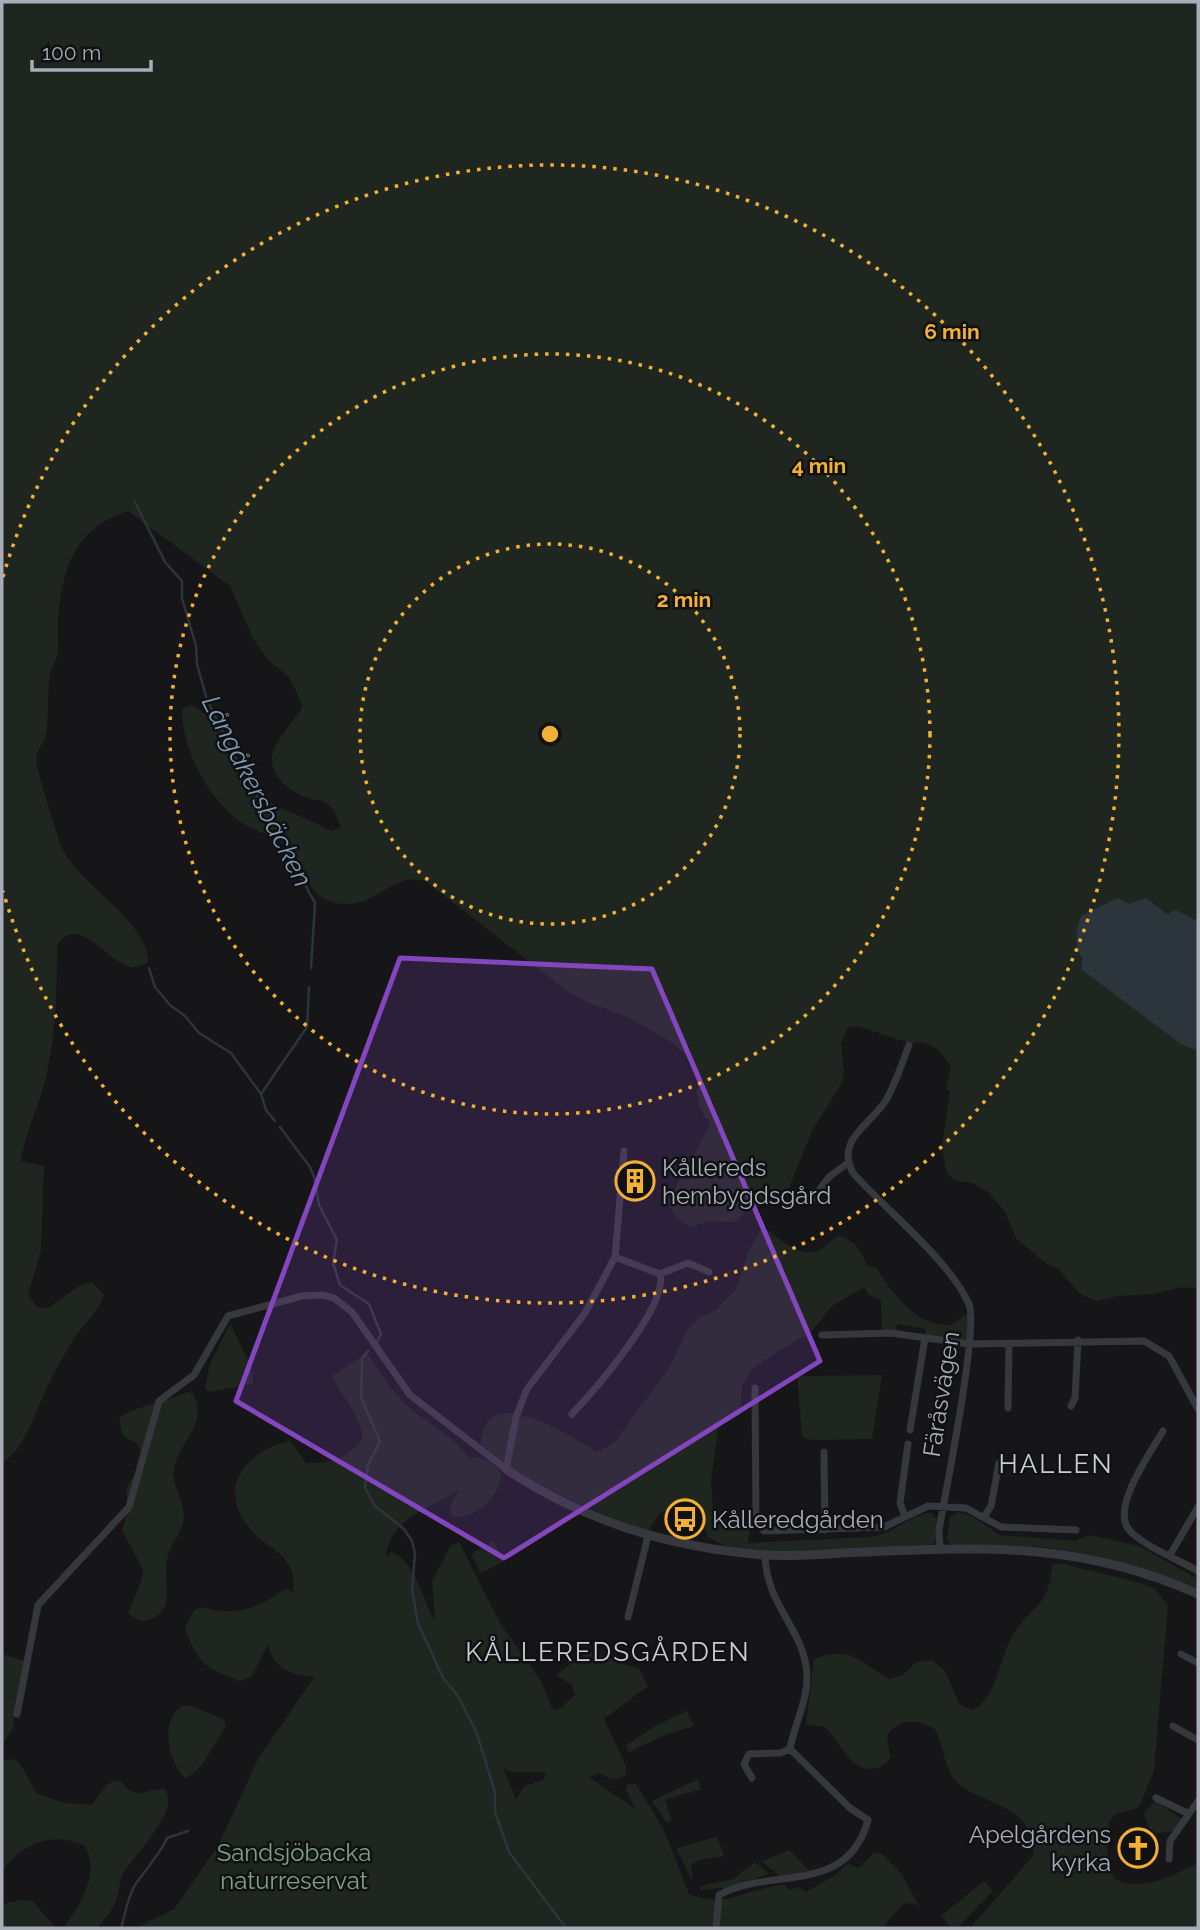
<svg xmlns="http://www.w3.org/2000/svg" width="1200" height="1930" viewBox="0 0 1200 1930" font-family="Raleway,sans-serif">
<rect width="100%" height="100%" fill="#161618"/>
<path fill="#1e261f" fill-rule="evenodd" d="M2 2H1198V1289L1183 1287 1153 1294 1118 1296 1097 1301 1080 1294 1058 1269 1045 1263 1016 1238 1005 1212 989 1193 973 1183 955 1181 946 1172 942 1146 950 1091 946 1089 951 1066 938 1050 925 1043 906 1042 858 1026 848 1027 841 1044 844 1072 842 1083 812 1131 789 1188 748 1210 735 1222 707 1221 693 1227C682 1225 670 1213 668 1201L710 1125 700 1109 697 1094 699 1079 694 1062 671 1042 630 1018 587 1002 567 991 428 883C396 869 381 903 349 904 303 905 310 864 287 846 273 835 254 831 239 821 207 797 182 749 182 709L190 705C233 725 222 760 249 787 272 810 304 814 330 831L340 828C338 818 335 807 324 802 319 799 313 800 308 798 289 792 266 773 273 751 277 740 296 718 303 706L289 677 267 659 253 638 230 586 128 511C74 528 61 571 58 624 57 632 59 642 58 650 57 661 50 670 49 681 47 698 49 716 46 734 44 743 37 750 36 759 35 764 59 842 63 850 81 886 150 923 148 962 141 966 135 969 127 966 106 958 75 913 57 946 57 990 56 1034 46 1077 39 1107 25 1131 21 1161L44 1166 41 1250 28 1295 37 1307 48 1308 79 1286 92 1282 104 1295C99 1312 83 1324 73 1340 65 1354 56 1368 49 1383 36 1409 27 1447 2 1463Z
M761 1230H768C782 1240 801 1260 819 1250 827 1246 831 1239 838 1236 854 1238 862 1252 867 1266L876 1267C892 1293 915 1326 950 1325L968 1314 970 1336 965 1342 925 1337 926 1329 897 1324 896 1332 882 1333 881 1300 869 1295 864 1287 832 1306 813 1330 754 1367 742 1385 741 1408 718 1427 711 1481 714 1525 750 1524 748 1543 871 1537C894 1534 913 1513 931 1513L938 1520 937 1539 929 1548 773 1552 727 1547 708 1537 703 1525 675 1509 661 1512 648 1531C589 1510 531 1484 481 1446 481 1377 571 1436 597 1452L614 1443 669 1368 687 1331 698 1318 716 1310 735 1291 749 1250Z
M230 1324 251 1365 253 1384 209 1392 205 1388 210 1364Z
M367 1353C378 1369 389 1388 403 1402 420 1419 461 1440 469 1459 481 1453 494 1464 501 1473 502 1495 474 1521 452 1516L450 1507 458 1490C431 1510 390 1516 386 1557L391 1552C414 1558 424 1603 435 1621L432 1581 451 1545 459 1542 500 1623 541 1681 552 1708 557 1711 575 1695 571 1684 556 1675 588 1651 639 1669 648 1686 604 1719 626 1766V1774C617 1782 609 1779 600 1773L589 1777 635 1809 626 1789 628 1784H636L664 1830 689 1894C728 1910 747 1887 785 1885L789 1890 800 1887 806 1892 834 1876 848 1863 858 1868 874 1853H881L901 1873 920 1908 913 1903 903 1904 882 1928H136L174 1909 218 1846 258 1759 315 1676C293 1678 272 1667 268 1644L252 1676 240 1681C207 1669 197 1664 185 1628L194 1610 204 1607C222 1615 246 1612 264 1602 273 1598 278 1592 288 1589L293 1593C293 1582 294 1571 287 1562 278 1549 261 1543 251 1530 215 1489 245 1451 290 1441L306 1463C323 1463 335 1463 348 1453 354 1448 362 1444 362 1436 361 1417 340 1393 332 1376ZM503 1768C518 1776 532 1769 546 1774L544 1779 524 1787 516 1799Z
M882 1375 872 1439 809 1440 802 1436 797 1376Z
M187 1392 193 1393C209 1424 180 1440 174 1468 171 1483 183 1499 184 1515 185 1530 169 1544 167 1560 163 1580 177 1613 147 1620 139 1622 133 1618 128 1612L142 1580 143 1570 122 1530 129 1508 126 1489C131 1476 149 1459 137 1444 133 1440 127 1439 122 1434L119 1419C127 1408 170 1401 187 1392Z
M958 1512 971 1516 1000 1535 1075 1541 1089 1535 1139 1546 1198 1579V1591C1141 1567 1084 1548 1022 1546 999 1545 975 1547 952 1546L947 1540 950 1517Z
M493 1541 504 1561 481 1573 471 1554Z
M1059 1563 1141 1583 1154 1588 1168 1605 1154 1770 1141 1803 1137 1808 1116 1814 1109 1822 1107 1861 1115 1879C1143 1892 1172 1876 1198 1863V1928H970L1033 1856C1035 1800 979 1807 955 1780 944 1767 943 1744 935 1729 916 1719 901 1717 887 1735L890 1757 887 1763C854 1785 842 1742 825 1727L806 1724 814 1659C851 1644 862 1664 889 1679L903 1675 916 1662 932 1660 946 1672 959 1704 972 1710C998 1698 999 1657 1013 1635 1030 1605 1049 1610 1052 1565Z
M2 1654 25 1661 12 1730 2 1745Z
M182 1706H191L223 1719 226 1726 202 1765 186 1779C168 1763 159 1721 182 1706Z
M687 1711 694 1726 665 1735 629 1752 626 1745 657 1725Z
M11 1759 19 1762 37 1794 65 1803 92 1805C102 1793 104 1780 121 1781 138 1802 140 1790 164 1789 183 1809 133 1855 123 1874 119 1883 119 1892 116 1901 112 1911 104 1920 97 1928H63C80 1906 100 1874 85 1846 52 1830 21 1844 2 1872V1760Z
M698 1779 701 1789 665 1800 672 1821 666 1822 652 1801Z
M1155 1801 1182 1819 1175 1831 1156 1833 1148 1827 1144 1813Z
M717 1837 724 1856 698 1860 691 1866 693 1882 676 1848Z
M789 1850 812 1873 779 1876 762 1861Z
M755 1862 769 1874 733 1887 700 1890 701 1886 733 1879Z
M984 1881 993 1891 957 1928H952L941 1916Z
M22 1900 33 1901 55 1928H2V1904Z"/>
<path fill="#2c353c" d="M1118 898 1129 904 1146 898 1167 914 1176 910 1198 922V1051L1181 1044 1081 969 1083 959C1073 945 1076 932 1081 916Z"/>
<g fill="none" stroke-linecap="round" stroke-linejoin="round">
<path stroke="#2c353c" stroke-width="2.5" d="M135 502 165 562 182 581V598L196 646 197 664 207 700 247 781 288 841 294 865 315 903 311 968
M149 968 155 987 170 1005 185 1016 199 1033 231 1053 261 1094
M275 1121 266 1110 261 1094 307 1027 309 987
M280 1127 310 1167 315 1180 319 1205 337 1240 333 1263 340 1285 369 1304 381 1334 376 1344
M368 1351 362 1358 361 1398 380 1441 368 1465 365 1488 375 1506 404 1529 412 1541 415 1553 412 1590 418 1623 443 1678 458 1696 476 1731 495 1792V1812L509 1852 566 1928
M121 1928C125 1915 128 1896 135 1885 145 1870 161 1853 167 1838L188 1831"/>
<path stroke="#37383d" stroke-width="7" d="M909 1045C902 1063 896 1083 886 1100 871 1125 835 1139 853 1173 886 1210 950 1261 969 1304 979 1327 945 1495 939 1530L940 1550
M810 1202 830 1176 848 1163
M615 1257 660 1274 688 1263 709 1272
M822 1335 891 1333 969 1344 1144 1341 1169 1356 1198 1409
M755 1388 756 1521 764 1531 884 1527 928 1506 966 1508 1001 1527 1076 1530
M1071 1406 1075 1398 1078 1340
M1008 1408 1009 1343
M572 1414C594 1391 669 1305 660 1274
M910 1430 925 1338
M1163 1431C1150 1454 1107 1512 1132 1533 1150 1549 1177 1559 1198 1571
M824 1452 825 1530
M905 1516 900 1503 908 1444
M984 1517 991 1506 999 1463
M1170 1555 1198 1507
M628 1617 648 1536
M1181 1654 1198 1663
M17 1714 38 1605 129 1507 159 1401 194 1375 228 1316 302 1296 323 1295 334 1298 352 1312 410 1395 506 1469 516 1417 527 1389 585 1313 615 1257 624 1151
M1173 1726 1198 1740
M752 1778 744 1764 749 1754 780 1753 790 1749
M1156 1798 1189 1814
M1169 1859 1170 1841 1198 1801
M716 1928 719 1895C771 1866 847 1897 868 1820L850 1808 790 1749C794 1725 808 1700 807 1675 805 1630 766 1606 765 1555"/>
<path stroke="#37383d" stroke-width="9" d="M506 1469C581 1519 664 1546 754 1554 790 1558 829 1553 865 1552 988 1547 1083 1542 1198 1594"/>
</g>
<path fill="#8446be" fill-opacity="0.2" stroke="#8446be" stroke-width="5" stroke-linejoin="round" d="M400 958 652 969 820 1361 504 1558 236 1401Z"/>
<g fill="none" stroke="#f2b134" stroke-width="3.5" stroke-dasharray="3.5 7">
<circle cx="550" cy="734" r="190"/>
<circle cx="550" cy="734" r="380"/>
<path d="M3 577A569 569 0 1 1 3 891"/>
</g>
<defs>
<g id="building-ring" transform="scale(2.0125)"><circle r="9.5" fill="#111113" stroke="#f2b134" stroke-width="1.5"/><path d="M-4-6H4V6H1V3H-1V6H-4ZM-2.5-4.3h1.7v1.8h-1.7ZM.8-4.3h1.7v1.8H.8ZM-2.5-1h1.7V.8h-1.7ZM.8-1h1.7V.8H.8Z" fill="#f2b134"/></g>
<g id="bus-ring" transform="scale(2.0125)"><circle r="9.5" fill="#111113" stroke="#f2b134" stroke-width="1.5"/><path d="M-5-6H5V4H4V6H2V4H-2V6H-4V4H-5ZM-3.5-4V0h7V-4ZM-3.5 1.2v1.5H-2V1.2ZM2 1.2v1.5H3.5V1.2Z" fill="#f2b134"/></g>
<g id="church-ring" transform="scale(2.0125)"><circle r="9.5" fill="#111113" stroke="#f2b134" stroke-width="1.5"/><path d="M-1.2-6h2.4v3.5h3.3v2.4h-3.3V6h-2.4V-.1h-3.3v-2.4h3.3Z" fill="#f2b134"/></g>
</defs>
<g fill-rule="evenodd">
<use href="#building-ring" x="635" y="1181"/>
<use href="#bus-ring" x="685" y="1519"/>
<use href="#church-ring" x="1138" y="1848"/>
</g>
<g text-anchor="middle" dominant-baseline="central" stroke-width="5" stroke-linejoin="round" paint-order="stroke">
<g font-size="24" fill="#a8adb8" stroke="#111113" text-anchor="start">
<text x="662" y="1167">Kållereds<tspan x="662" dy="28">hembygdsgård</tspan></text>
<text x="712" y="1519">Kålleredgården</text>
<text x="1111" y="1834" text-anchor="end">Apelgårdens<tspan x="1111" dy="28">kyrka</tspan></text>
</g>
<g font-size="24" fill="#a8adb8" stroke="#111113">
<text transform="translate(941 1394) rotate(-81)">Färåsvägen</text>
</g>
<g font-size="24" fill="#7fa381" stroke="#111113">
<text x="294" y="1852">Sandsjöbacka<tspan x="294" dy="28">naturreservat</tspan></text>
</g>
<g font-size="26" font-style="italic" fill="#7f9bb3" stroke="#111113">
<text transform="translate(257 791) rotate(63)">Långåkersbäcken</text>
</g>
<g font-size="26" letter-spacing="2" fill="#c9ccd4" stroke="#111113">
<text x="1056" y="1464">HALLEN</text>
<text x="608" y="1652">KÅLLEREDSGÅRDEN</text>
</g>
</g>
<circle cx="550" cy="734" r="10" fill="#f2b134" stroke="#111113" stroke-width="3.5"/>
<g font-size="21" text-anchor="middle" font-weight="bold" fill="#f2b134" stroke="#111113" stroke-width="5" stroke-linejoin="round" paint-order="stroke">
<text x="952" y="339">6 min</text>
<text x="819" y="473">4 min</text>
<text x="684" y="607">2 min</text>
</g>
<rect width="1200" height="1930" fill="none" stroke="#a8adb8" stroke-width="7"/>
<path d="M32 60v10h119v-10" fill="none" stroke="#a8adb8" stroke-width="3.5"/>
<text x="42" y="60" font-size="21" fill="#a8adb8" stroke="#111113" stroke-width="5" paint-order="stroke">100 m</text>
</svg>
